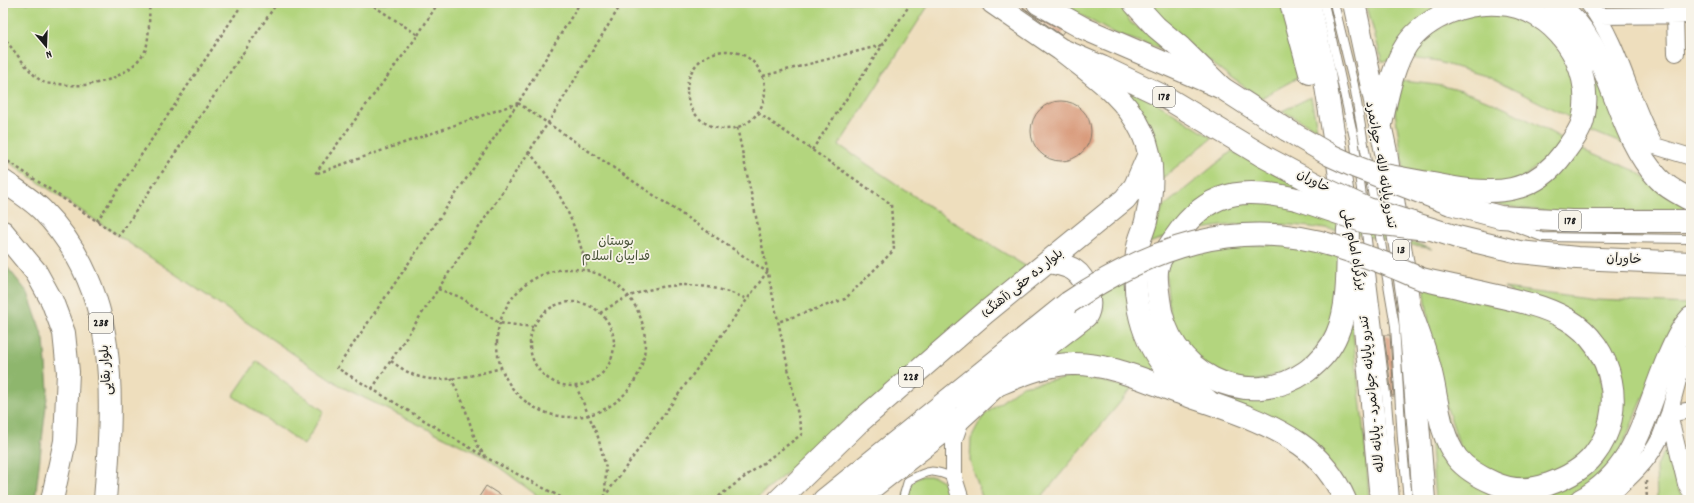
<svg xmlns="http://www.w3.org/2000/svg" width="1694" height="503" viewBox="0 0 1694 503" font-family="Dekko,'Playpen Sans Arabic',sans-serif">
<rect width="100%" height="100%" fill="#f7f3e8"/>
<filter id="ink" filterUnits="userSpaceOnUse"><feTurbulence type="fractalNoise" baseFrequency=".025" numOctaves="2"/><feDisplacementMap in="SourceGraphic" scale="8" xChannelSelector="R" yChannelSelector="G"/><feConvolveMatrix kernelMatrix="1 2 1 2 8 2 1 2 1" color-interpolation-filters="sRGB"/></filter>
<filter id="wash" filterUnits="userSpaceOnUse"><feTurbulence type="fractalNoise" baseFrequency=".012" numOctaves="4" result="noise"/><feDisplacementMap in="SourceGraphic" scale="16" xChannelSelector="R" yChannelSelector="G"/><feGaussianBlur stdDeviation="0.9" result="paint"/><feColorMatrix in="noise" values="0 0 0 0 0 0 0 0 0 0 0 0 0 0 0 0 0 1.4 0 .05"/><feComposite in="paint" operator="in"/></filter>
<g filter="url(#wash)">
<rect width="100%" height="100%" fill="#eedebd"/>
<path fill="#b3d57e" stroke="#68784d" d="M3 3H930L839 145 945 217 1032 270 754 500H543L487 458 344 388 3 158Z
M1060 3H1119L1131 23 1183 57 1111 32Z
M1141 3H1285L1306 73 1261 98C1218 70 1179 38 1141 3Z
M1366 3H1461L1392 61H1382Z
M1524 3H1543L1576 33 1628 146 1584 128 1589 78Z
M1478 9 1539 24 1573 66 1575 120 1486 76 1438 62 1405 57 1418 38Z
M1390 80C1409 82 1429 83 1447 87 1489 97 1528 120 1565 140L1560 149 1511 186 1404 170Z
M1118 83 1152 100 1212 138 1160 180Z
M1311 97 1317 129 1282 111Z
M1574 145 1636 171 1691 207V211L1562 213 1517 208 1487 202Z
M1232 151 1356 214 1254 187 1168 236 1149 243 1163 207Z
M1256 197 1402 238 1432 249C1345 233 1272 211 1184 233L1202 215Z
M1284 244 1343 257 1339 312 1307 363 1256 382 1210 371 1171 325 1164 259 1219 246Z
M1130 275 1162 373 1034 363 1104 310 1095 295Z
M1424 286 1564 324 1599 364 1605 414 1589 453 1537 482 1500 480 1463 455 1435 373Z
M1504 288 1596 300 1690 304 1671 335 1616 460 1580 494 1565 500H1435L1425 365 1471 478 1579 479 1622 379 1617 360 1606 342Z
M1152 291 1207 382 1305 378 1350 293C1354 362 1366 431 1369 500H1352L1337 472 1198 387 1145 311Z
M257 361 324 411 304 445 233 396Z
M1078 376 1132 388 1039 500H983L970 461 971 439 983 416 1022 386Z
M1666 449 1678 489 1684 500H1657L1656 466Z
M920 476H934L946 483 952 500H902L907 486Z"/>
<path fill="#8eb66d" stroke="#556944" d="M3 262 28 293 44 340 48 389 35 500H3Z"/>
<g id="blocks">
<path fill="#d79575" d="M1023 7 1032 14 1064 31 1061 35 1023 8Z
M1031 131a30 30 0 1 1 60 0a30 30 0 1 1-60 0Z
M1384 335H1390L1394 396H1392Z
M486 486 508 500H477Z"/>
</g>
</g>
<g filter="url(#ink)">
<use href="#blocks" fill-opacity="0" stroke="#857d6c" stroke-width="1"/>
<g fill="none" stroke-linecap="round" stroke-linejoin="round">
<g stroke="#857d6c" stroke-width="10">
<path id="service" d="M1324 3 1354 138 1363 204
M1334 3 1354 85 1375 209
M1365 224 1387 402 1395 500
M1378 225 1395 326 1402 440 1408 500
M1510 225 1542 237 1691 239
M904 500V495L908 481C929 469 933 469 954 478"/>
</g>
<g stroke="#857d6c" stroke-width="18">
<path id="minor" d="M1588 3C1621 45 1629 100 1655 146L1691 157
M1675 15 1676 53
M1599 16 1691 15
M1691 353 1685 354 1669 414 1686 484 1691 492
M1669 414 1691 410
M961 500 954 478V440L962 417
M1605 500C1624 483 1647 464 1659 440 1663 432 1665 423 1669 414"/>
</g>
<g stroke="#857d6c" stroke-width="24">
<path id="primary" d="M993 3 1060 49 1102 67 1165 97 1263 156
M1038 3 1085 29 1222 88 1287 130
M1060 49C1090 73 1125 95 1142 132 1155 160 1153 192 1146 221 1144 230 1139 239 1138 247 1131 287 1138 334 1164 366 1176 379 1192 389 1207 400
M3 181C16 190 31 199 42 210 121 290 113 397 105 500
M1451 204 1500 217 1571 221H1691
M3 232 36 272 52 301 64 333 68 372 65 441 52 500
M1457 237 1519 252 1577 258 1691 263
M779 500 857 424 985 313 1125 199 1135 186 1149 154
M824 500 1068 303
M856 500 962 417 997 385 1086 316C1094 303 1086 278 1074 270 1067 265 1058 264 1050 262"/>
</g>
<g stroke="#857d6c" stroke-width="24">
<path id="trunk" d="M1134 3 1156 27 1181 48 1222 88
M1291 3 1310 73
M1309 3 1323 67 1346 215
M1354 3 1386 152 1409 306 1424 500
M1555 3C1614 44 1611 128 1658 178 1667 188 1680 194 1691 200
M1381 124C1387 98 1392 67 1407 44 1418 29 1433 19 1450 12 1465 6 1482 3 1498 4 1554 6 1596 66 1583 120 1580 132 1570 144 1563 154 1533 195 1495 195 1449 187
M1297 199C1250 189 1215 187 1182 228 1177 235 1159 259 1158 266 1155 275 1158 290 1159 299 1166 372 1246 414 1307 371 1319 362 1331 349 1337 334 1350 305 1347 261 1348 229
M1355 262 1362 296 1381 500
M1409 306C1416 327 1425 348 1430 369 1438 398 1438 432 1457 458 1466 469 1480 477 1494 483 1512 491 1531 491 1549 484 1566 478 1583 469 1594 455 1628 412 1614 346 1567 319 1537 302 1499 297 1466 289
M997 385C1021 375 1046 364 1072 364 1108 363 1144 380 1177 392 1218 406 1263 419 1300 444 1319 457 1336 479 1345 500
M1581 500C1636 470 1644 416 1666 363 1673 347 1679 331 1691 318"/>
</g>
<path stroke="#857d6c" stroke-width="2.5" stroke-dasharray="3 3" stroke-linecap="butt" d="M369 3 418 35 315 174 518 103
M418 35 438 3
M3 36C10 46 33 77 43 82 47 84 54 84 59 84 89 89 128 80 145 51 149 44 150 12 149 3
M687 90a39 39 0 1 1 78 0a39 39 0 1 1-78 0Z
M763 76 882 45
M518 103 767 272 602 500
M758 113 891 204 894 250 845 299 778 322
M812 150 911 3
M529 152C560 189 576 223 587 270
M3 158 119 236 277 3
M97 221 243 3
M497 343a74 74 0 1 1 148 0a74 74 0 1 1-148 0Z
M438 289 460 297 499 323 533 327
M530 344a42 42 0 1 1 84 0a42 42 0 1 1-84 0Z
M600 313C610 307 620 300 630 296 671 280 708 282 747 299
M391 361C398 366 405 371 412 374 436 386 476 375 501 368
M451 378 464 405 477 445 485 456
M576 386 598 437 606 468 605 496
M372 389 548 123 622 3
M1646 481 1647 500
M566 500 487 458 337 368 518 103 580 3
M714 500 802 434 737 127"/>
<use href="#service" stroke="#fff" stroke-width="8"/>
<use href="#minor" stroke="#fff" stroke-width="16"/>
<use href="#primary" stroke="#fff" stroke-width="22"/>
<use href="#trunk" stroke="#fff" stroke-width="22"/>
<g stroke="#857d6c" stroke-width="24" stroke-linecap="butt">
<path id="primary-bridge" d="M1287 130 1330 155 1356 167 1451 204
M1263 156 1323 188 1368 209 1457 237"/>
</g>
<g stroke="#857d6c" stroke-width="24" stroke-linecap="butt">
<path id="trunk-bridge" d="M1374 173 1449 187
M1297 199 1365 222 1427 229
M1068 303C1149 248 1236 216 1334 246 1353 252 1372 258 1391 266 1401 270 1411 275 1422 279 1436 283 1451 285 1466 289"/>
</g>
<use href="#primary-bridge" stroke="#fff" stroke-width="22"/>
<use href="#trunk-bridge" stroke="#fff" stroke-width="22"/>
</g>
</g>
<g text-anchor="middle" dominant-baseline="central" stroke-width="3.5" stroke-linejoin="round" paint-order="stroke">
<g fill="#f7f3e8" stroke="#5e5c59" stroke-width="1">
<rect x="1153" y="87" width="22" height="20" rx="3"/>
<rect x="1559" y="211" width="22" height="20" rx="3"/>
<rect x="1393" y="240" width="16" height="20" rx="3"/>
<rect x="89" y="313" width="24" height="20" rx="3"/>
<rect x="899" y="367" width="24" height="20" rx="3"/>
</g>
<g font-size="12" font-weight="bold" fill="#1c1c1c">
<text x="1164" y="97">178</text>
<text x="1570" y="221">178</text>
<text x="1401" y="250">13</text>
<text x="101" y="323">238</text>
<text x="911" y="377">228</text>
</g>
<g font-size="13" fill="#1c1c1c" stroke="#f7f3e8">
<text transform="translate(1380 165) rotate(80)">تندرو پایانه لاله - جوانمرد</text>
<text transform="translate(1313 182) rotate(28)">خاوران</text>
<text transform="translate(1353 250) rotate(79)">بزرگراه امام علی</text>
<text transform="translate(1624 260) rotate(3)">خاوران</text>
<text transform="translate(1023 284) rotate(-39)">بلوار ده حقی (آهنگ)</text>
<text transform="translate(107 370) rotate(-94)">بلوار بقایی</text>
<text transform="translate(1373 394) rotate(-96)">تندرو پایانه جوانمرد - پایانه لاله</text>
</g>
<g font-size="13" fill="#495439" stroke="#f7f3e8">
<text x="616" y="242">بوستان<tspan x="616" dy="15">فداییان اسلام</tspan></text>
</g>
</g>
<rect width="1694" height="503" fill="none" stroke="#f7f3e8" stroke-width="16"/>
<g transform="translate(46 46) rotate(161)" stroke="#f7f3e8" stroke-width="3" paint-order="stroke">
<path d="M0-3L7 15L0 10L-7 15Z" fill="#1c1c1c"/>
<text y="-6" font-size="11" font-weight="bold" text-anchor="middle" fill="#1c1c1c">N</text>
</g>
</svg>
